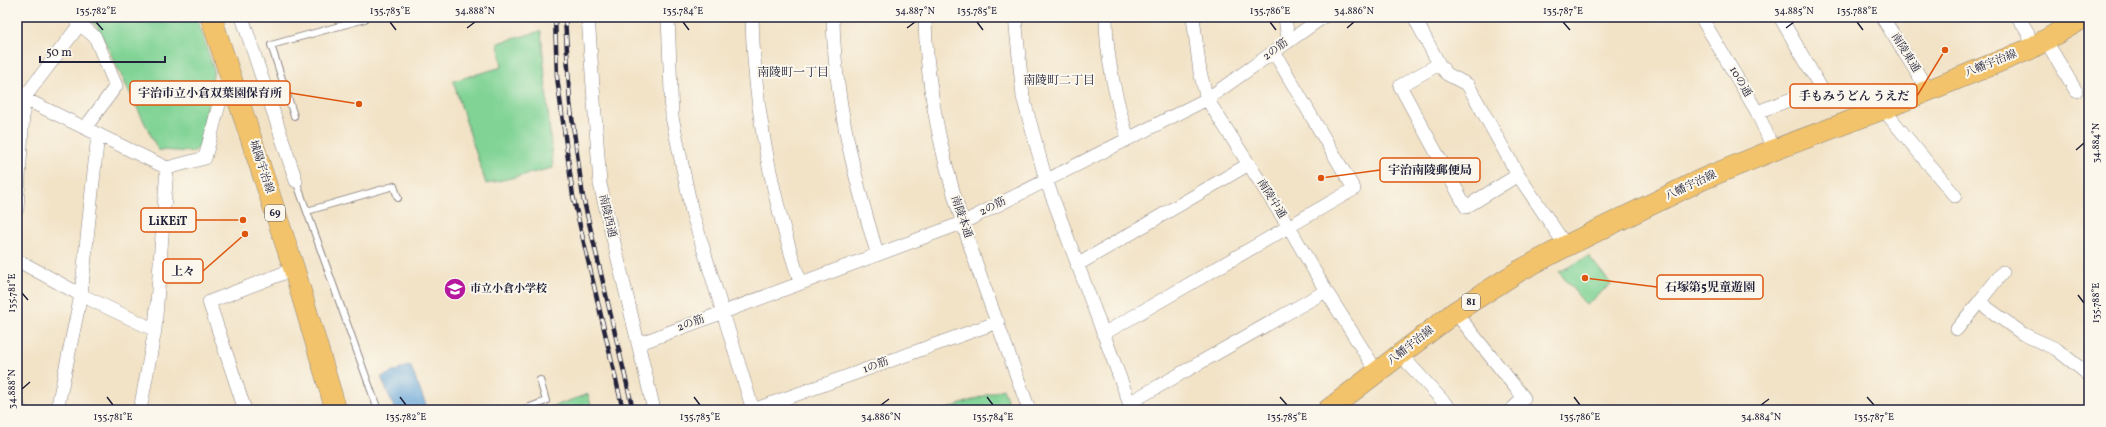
<svg xmlns="http://www.w3.org/2000/svg" width="2106" height="427" viewBox="0 0 2106 427" font-family="Vollkorn,'Noto Serif JP',serif">
<rect width="100%" height="100%" fill="#fbf7ec"/>
<filter id="ink" filterUnits="userSpaceOnUse"><feTurbulence type="fractalNoise" baseFrequency=".025" numOctaves="2"/><feDisplacementMap in="SourceGraphic" scale="8" xChannelSelector="R" yChannelSelector="G"/><feConvolveMatrix kernelMatrix="1 2 1 2 8 2 1 2 1" color-interpolation-filters="sRGB"/></filter>
<filter id="wash" filterUnits="userSpaceOnUse"><feTurbulence type="fractalNoise" baseFrequency=".012" numOctaves="4" result="noise"/><feDisplacementMap in="SourceGraphic" scale="16" xChannelSelector="R" yChannelSelector="G"/><feGaussianBlur stdDeviation="0.9" result="paint"/><feColorMatrix in="noise" values="0 0 0 0 0 0 0 0 0 0 0 0 0 0 0 0 0 1.4 0 .05"/><feComposite in="paint" operator="in"/></filter>
<g filter="url(#wash)">
<rect width="100%" height="100%" fill="#f2e3c7"/>
<path fill="#80d395" stroke="#517a68" d="M86 17H197L214 70 200 147 193 152 158 150 97 26Z
M541 31 553 168 486 184 453 81 502 67 498 43Z
M1589 256 1611 284 1586 305 1559 272Z
M1003 389 1011 410H944Z
M588 394 592 410H543Z"/>
<path fill="#66a5d8" stroke="#44648a" d="M410 365 428 410H395L381 377Z"/>
</g>
<g filter="url(#ink)">
<g fill="none" stroke-linecap="round" stroke-linejoin="round">
<g stroke="#8a8281" stroke-width="8">
<path id="service" d="M294 116 271 45 365 19
M296 181 378 410
M307 211 394 186 398 198
M522 410 546 401 540 380"/>
</g>
<g stroke="#8a8281" stroke-width="14">
<path id="minor" d="M242 17 296 181
M588 17 600 184 654 410
M668 17 672 117 692 212 753 410
M752 17C754 108 771 195 800 282
M833 17C834 98 854 176 877 253
M925 17C927 155 984 282 1029 410
M1015 17 1023 97 1046 180 1132 410
M1106 17C1106 59 1116 99 1128 139
M1193 17 1200 72 1207 99 1289 227 1326 291 1377 372
M1285 17 1288 40
M1414 17 1439 64 1447 74 1468 85 1518 175 1566 246
M1701 17 1757 112 1774 150
M1882 17 1928 90
M2018 17 2028 33 2030 49
M2046 41 2076 91
M1439 64 1400 86 1466 207 1518 175
M17 95 167 168 155 330 140 410
M1883 109 1955 196
M1757 112 1821 88 1780 17
M98 134 81 295 155 330
M167 168 205 158 222 93 230 74
M17 209 24 98 80 24 95 37 116 86 85 128
M17 260 81 295 57 410
M1077 265 1249 164
M2003 272 1979 302 2023 334 2056 349 2089 375
M1455 312 1524 398 1511 410
M1957 329 1979 302
M1103 334 1354 189 1274 52
M638 344 962 223 1207 99 1323 17
M1400 354 1451 410
M17 403 20 410
M1129 403 1326 291
M245 410 209 302 294 269
M753 410 998 322"/>
</g>
<g stroke="#8a8281" stroke-width="22">
<path id="primary" d="M211 17 294 269 336 410
M1328 410 1455 312 1519 271 1566 246 1703 179 1774 150 1883 109 2030 49 2085 17"/>
</g>
<use href="#service" stroke="#fff" stroke-width="6"/>
<use href="#minor" stroke="#fff" stroke-width="13"/>
<use href="#primary" stroke="#f2c36a" stroke-width="21"/>
<g stroke="#22223b" stroke-width="4.5">
<path id="rail" d="M555 17 557 77 573 196 623 410
M565 17 570 103 583 197 633 410"/>
</g>
<use href="#rail" stroke="#fbf7ec" stroke-width="3" stroke-dasharray="9" stroke-linecap="butt"/>
</g>
</g>
<path fill="none" stroke="#22223b" stroke-width="1.5" d="M96 22 103 30M390 22 396 30M683 22 689 30M977 22 983 30M1270 22 1276 30M1563 22 1570 30M1857 22 1863 30M467 28 475 22M907 28 915 22M1347 28 1354 22M1786 28 1794 22M2076 150 2084 143M22 293 28 300M2078 295 2084 303M22 389 30 382M107 397 113 405M400 397 406 405M694 397 700 405M987 397 993 405M1280 397 1287 405M1574 397 1580 405M1867 397 1874 405M881 405 889 399M1761 405 1769 399"/>
<defs>
<g id="school-disc" transform="scale(1.15)"><circle r="9.5" fill="#b5179e" stroke="#fbf7ec"/><path d="M0-5L7-2L0 1L-7-2ZM-4 1L0 2.5L4 1V4Q0 6-4 4Z" fill="#fff"/></g>
</defs>
<g fill-rule="evenodd">
<use href="#school-disc" x="455" y="289"/>
</g>
<g text-anchor="middle" dominant-baseline="central" stroke-width="4" stroke-linejoin="round" paint-order="stroke">
<g fill="#fbf7ec" stroke="#636270" stroke-width="1">
<rect x="265" y="205" width="20" height="16" rx="3"/>
<rect x="1462" y="294" width="18" height="16" rx="3"/>
</g>
<g font-size="10" font-weight="bold" fill="#22223b">
<text x="275" y="213">69</text>
<text x="1471" y="302">81</text>
</g>
<g font-size="11" fill="#22223b" stroke="#fbf7ec">
<text transform="translate(1276 50) rotate(-37)">2の筋</text>
<text transform="translate(1905 53) rotate(58)">南陵東通</text>
<text transform="translate(1991 64) rotate(-22)">八幡宇治線</text>
<text transform="translate(1740 82) rotate(60)">10の通</text>
<text transform="translate(261 167) rotate(72)">城陽宇治線</text>
<text transform="translate(1691 186) rotate(-25)">八幡宇治線</text>
<text transform="translate(1271 199) rotate(58)">南陵中通</text>
<text transform="translate(993 207) rotate(-27)">2の筋</text>
<text transform="translate(607 216) rotate(77)">南陵西通</text>
<text transform="translate(961 217) rotate(71)">南陵本通</text>
<text transform="translate(691 324) rotate(-20)">2の筋</text>
<text transform="translate(1411 346) rotate(-38)">八幡宇治線</text>
<text transform="translate(876 366) rotate(-20)">1の筋</text>
</g>
<g font-size="11" font-weight="bold" fill="#22223b" stroke="#fbf7ec" text-anchor="start">
<text x="470" y="289">市立小倉小学校</text>
</g>
<g font-size="12" fill="#22223b" stroke="#fbf7ec">
<text x="793" y="73">南陵町一丁目</text>
<text x="1059" y="81">南陵町二丁目</text>
</g>
</g>
<path fill="none" stroke="#de560e" stroke-width="1.5" d="M359 104L290 93M1945 50L1917 96M1321 178L1380 170M243 220L196 220M245 234L203 271M1585 278L1657 287"/>
<g fill="#de560e" stroke="#fbf7ec" stroke-width="1.5">
<circle cx="359" cy="104" r="4"/>
<circle cx="1945" cy="50" r="4"/>
<circle cx="1321" cy="178" r="4"/>
<circle cx="243" cy="220" r="4"/>
<circle cx="245" cy="234" r="4"/>
<circle cx="1585" cy="278" r="4"/>
</g>
<g fill="#fbf7ec" stroke="#de560e" stroke-width="1.5">
<rect x="130" y="81" width="160" height="24" rx="4"/>
<rect x="1790" y="84" width="127" height="24" rx="4"/>
<rect x="1380" y="158" width="100" height="24" rx="4"/>
<rect x="141" y="208" width="55" height="24" rx="4"/>
<rect x="163" y="259" width="40" height="24" rx="4"/>
<rect x="1657" y="275" width="106" height="24" rx="4"/>
</g>
<g font-size="12" text-anchor="middle" font-weight="bold" fill="#22223b">
<text x="210" y="97">宇治市立小倉双葉園保育所</text>
<text x="1854" y="100">手もみうどん うえだ</text>
<text x="1430" y="174">宇治南陵郵便局</text>
<text x="168" y="225">LiKEiT</text>
<text x="183" y="275">上々</text>
<text x="1710" y="291">石塚第5児童遊園</text>
</g>
<rect width="2106" height="427" fill="none" stroke="#fbf7ec" stroke-width="44"/>
<path d="M40 56v6h125v-6" fill="none" stroke="#22223b" stroke-width="2"/>
<text x="46" y="56" font-size="12" fill="#22223b" stroke="#fbf7ec" stroke-width="3" paint-order="stroke">50 m</text>
<rect x="22" y="22" width="2062" height="383" fill="none" stroke="#22223b" stroke-width="1.5"/>
<g font-size="10" text-anchor="middle" fill="#22223b">
<text x="96" y="14">135.782°E</text>
<text x="390" y="14">135.783°E</text>
<text x="475" y="14">34.888°N</text>
<text x="683" y="14">135.784°E</text>
<text x="915" y="14">34.887°N</text>
<text x="977" y="14">135.785°E</text>
<text x="1270" y="14">135.786°E</text>
<text x="1354" y="14">34.886°N</text>
<text x="1563" y="14">135.787°E</text>
<text x="1794" y="14">34.885°N</text>
<text x="1857" y="14">135.788°E</text>
<text transform="translate(2095 143) rotate(-90)" y="4">34.884°N</text>
<text transform="translate(11 293) rotate(-90)" y="4">135.781°E</text>
<text transform="translate(2095 303) rotate(-90)" y="4">135.788°E</text>
<text transform="translate(11 389) rotate(-90)" y="4">34.888°N</text>
<text x="113" y="420">135.781°E</text>
<text x="406" y="420">135.782°E</text>
<text x="700" y="420">135.783°E</text>
<text x="881" y="420">34.886°N</text>
<text x="993" y="420">135.784°E</text>
<text x="1287" y="420">135.785°E</text>
<text x="1580" y="420">135.786°E</text>
<text x="1761" y="420">34.884°N</text>
<text x="1874" y="420">135.787°E</text>
</g>
</svg>
